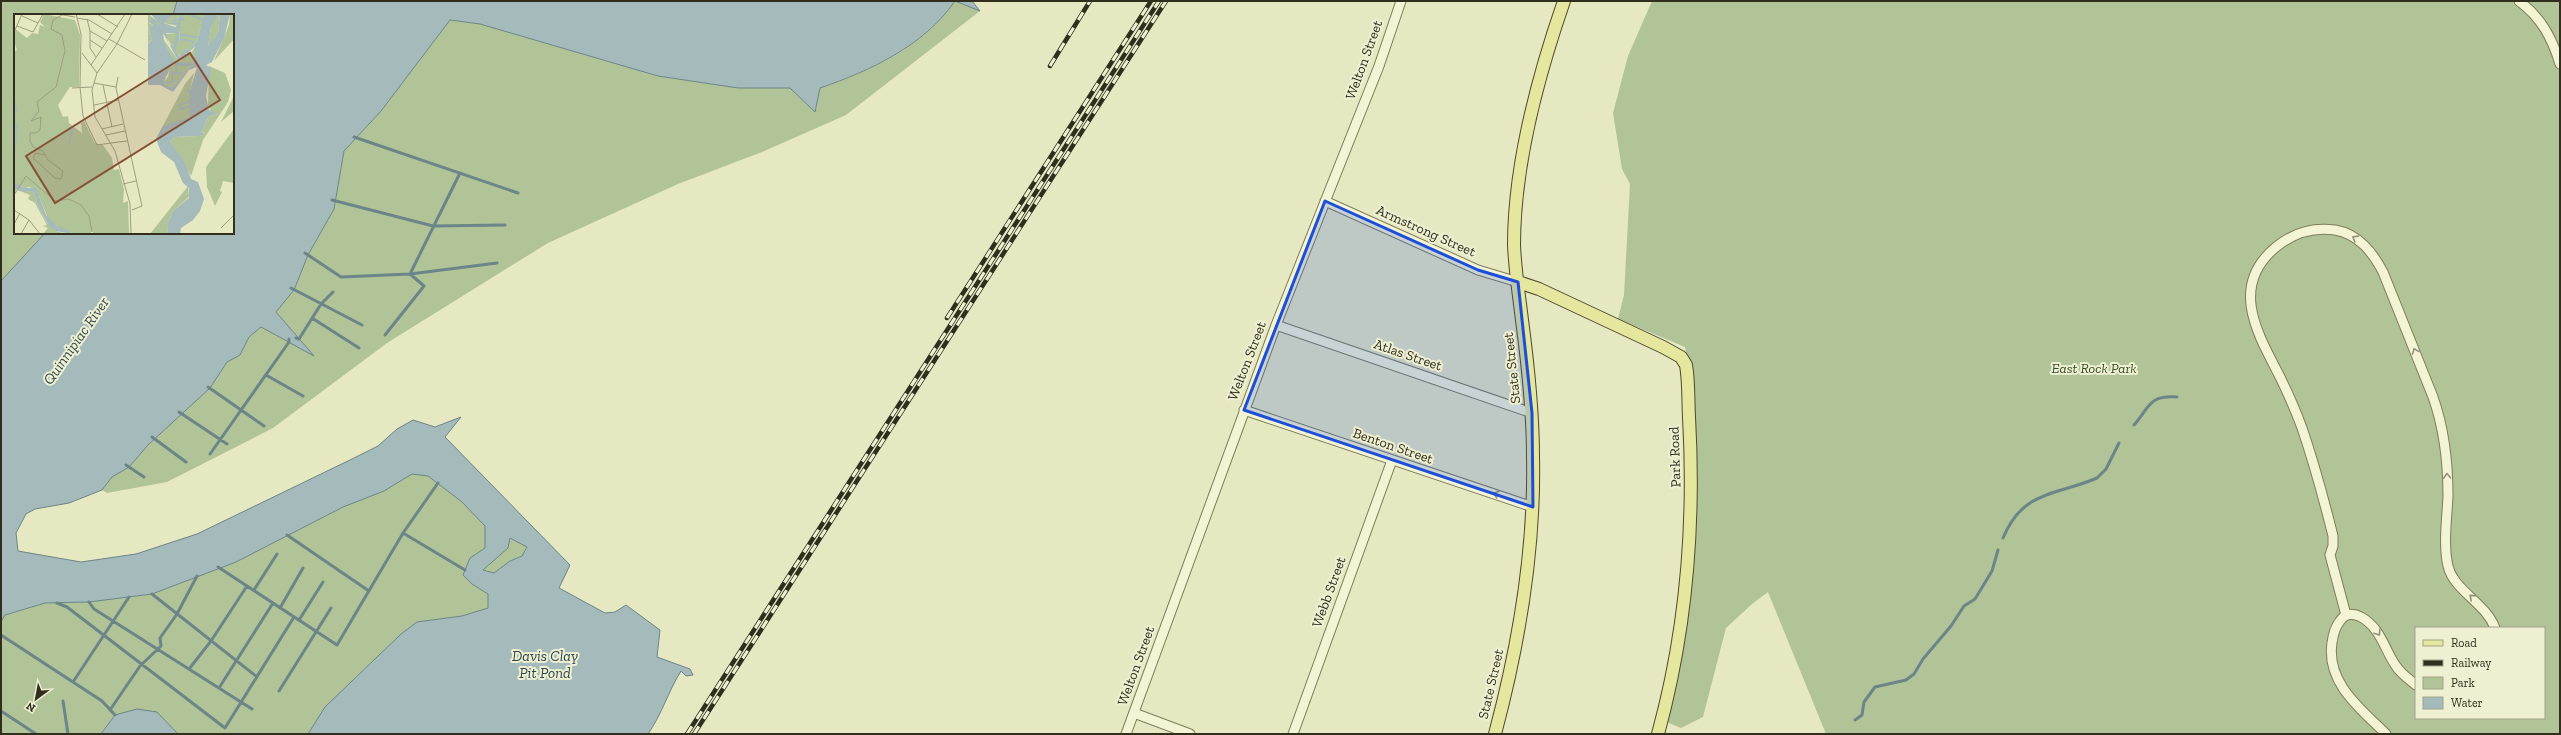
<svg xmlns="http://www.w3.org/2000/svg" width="2561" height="735" viewBox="0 0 2561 735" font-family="'Zilla Slab',serif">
<rect width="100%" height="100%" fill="#e6e8c2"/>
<path fill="#b0c498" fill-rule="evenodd" d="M1 1H177L173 15H15V233H45L1 281Z
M955 1 980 11 846 115 762 152 678 184 548 243 387 343 273 428 167 482 107 493 102 490 112 477 129 467 148 445 210 388 227 362 240 355 249 337 261 327 313 355 276 312 294 290 308 255 334 209 344 151 381 111 450 20 480 24 658 76 738 88H790L815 112 820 88C870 72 925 46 955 1Z
M1652 1H2560V734H1826L1768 592 1752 604 1726 628 1703 717 1681 728 1664 721 1690 606 1695 394 1685 347 1618 319 1624 295 1630 184 1622 169 1613 113 1628 56ZM2416 628H2544V718H2416Z
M412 474 428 476 462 502 485 526V548L470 558 463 575 472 584 488 594V608L462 616 417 622 401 634 325 707 308 734H178L157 712 115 715 101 734H1V622L5 615 45 603 89 602 152 594 236 562 343 507 384 491Z
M510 537 527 547 522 556 510 561 494 573 482 569 508 548Z"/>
<path fill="#a4babb" stroke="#6c8588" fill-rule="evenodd" d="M177 1H972L980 11 955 1C924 46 870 71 820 88L815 112 790 88H738L658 76 480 24 450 20 381 111 344 151 334 209 308 255 294 290 276 312 314 356 261 327 249 337 240 355 227 362 210 388 148 445 129 467 112 477 102 490 69 503 35 509 26 514 16 533 18 551 81 562 136 554 197 534 352 459 378 446 397 429 413 420 435 427 461 417 445 437 570 565 559 588 605 613 615 612 626 605 660 630 657 657 690 669 693 675 686 676 681 671C668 692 662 714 648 734H308L325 707 401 634 417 622 462 616 488 608V594L472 584 463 575 470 558 485 548V526L462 502 428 476 412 474 384 491 343 507 236 562 152 594 89 602 45 603 5 615 1 622V281L45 233H233V15H173ZM510 538 527 547 522 556 510 561 494 573 483 570 508 548Z
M137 709 157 712 178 734H101L115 715Z"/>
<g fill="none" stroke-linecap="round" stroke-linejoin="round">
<path stroke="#6c8588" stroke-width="3" d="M354 137 518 193
M332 200 433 226 505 225
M305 253 341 277 410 274 424 286 385 335
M410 274 460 173
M410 274 497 263
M291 288 362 325
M312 318 359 348
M296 338 299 339 321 304 333 292
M266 375 303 396
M208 387 264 426
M179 412 227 444
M2134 425C2150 407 2148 395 2177 397
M152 437 186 462
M210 454 289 342V339
M126 465 144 477
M403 533 438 483
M287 535 369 591
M2003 538C2023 490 2055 496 2097 478L2106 469 2119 443
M218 567 337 645 403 533 465 570
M254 590 277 554
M152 594 257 677
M89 602 94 609 252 709
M57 603 67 607 225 728 294 617
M280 608 303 568
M299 620 323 582
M1 635 102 701 115 715
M189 669 211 641 247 586
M73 682 129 597
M219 688 273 603
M279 691 331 608
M63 701 68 734
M110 710 140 666 161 646 160 638 177 614 197 576
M1 711 36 734
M1855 720 1862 715 1864 702 1875 687 1906 680 1914 674 1923 659 1951 626 1964 606 1975 599 1992 571 1998 550"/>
<g stroke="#807b5b" stroke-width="11">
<path id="minor" d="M2519 1C2541 17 2552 38 2560 64
M1325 201 1478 270 1518 282
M1276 325 1532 413
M1244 410 1533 507
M2346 615 2330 555 2333 546V536C2324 500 2314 463 2302 428 2295 409 2287 391 2278 373 2256 331 2230 285 2276 247 2293 233 2313 227 2335 230 2359 234 2373 253 2383 272L2433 397C2444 428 2448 464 2448 496 2447 518 2443 544 2448 566 2454 591 2485 602 2495 628
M1134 713 1190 734
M1126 734 1276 325 1379 66 1401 1
M1293 734 1392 460
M2386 734C2361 709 2326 683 2332 643 2333 635 2335 627 2340 621 2345 613 2353 613 2361 617 2381 628 2384 649 2396 666 2401 674 2409 679 2416 685"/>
</g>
<g stroke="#4e482f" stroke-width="14">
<path id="major" d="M1518 282 1539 289 1663 347 1681 357 1686 365C1689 382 1688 400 1689 417 1695 523 1686 632 1658 734
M1495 734C1519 644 1535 550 1533 457 1533 411 1528 365 1522 320 1519 295 1515 270 1514 245 1514 165 1538 76 1564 1"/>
</g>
<use href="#minor" stroke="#f2f4d4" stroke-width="9"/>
<use href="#major" stroke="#e5e79e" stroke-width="12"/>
<g stroke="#312e1e" stroke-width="4.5">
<path id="rail" d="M1050 66 1090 1
M947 318 1151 1
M687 734 1159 1
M694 734 1166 1"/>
</g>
<use href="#rail" stroke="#eef0d1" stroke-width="3" stroke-dasharray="9" stroke-linecap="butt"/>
</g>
<defs><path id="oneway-chevron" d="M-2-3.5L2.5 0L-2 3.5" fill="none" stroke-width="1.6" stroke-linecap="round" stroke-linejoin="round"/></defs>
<g stroke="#929179">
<use href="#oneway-chevron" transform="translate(2355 238) rotate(-148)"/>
<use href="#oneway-chevron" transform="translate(2415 351) rotate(-111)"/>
<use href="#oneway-chevron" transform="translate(2447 476) rotate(-93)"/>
<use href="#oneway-chevron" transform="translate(1496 494) rotate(-162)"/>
<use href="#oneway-chevron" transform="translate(2472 597) rotate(-138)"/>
<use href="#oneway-chevron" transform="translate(2378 633) rotate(56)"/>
</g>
<path fill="#1d4ed8" fill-opacity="0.2" stroke="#1d4ed8" stroke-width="3" stroke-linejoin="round" d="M1325 201 1478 270 1518 282 1532 413 1533 507 1244 410Z"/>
<g text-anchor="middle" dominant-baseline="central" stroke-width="4" stroke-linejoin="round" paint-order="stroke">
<g font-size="14" fill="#312e1e" stroke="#eef0d1">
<text transform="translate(1364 60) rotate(-70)">Welton Street</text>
<text transform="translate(1426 231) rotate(24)">Armstrong Street</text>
<text transform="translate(1408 355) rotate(19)">Atlas Street</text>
<text transform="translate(1247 361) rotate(-69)">Welton Street</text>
<text transform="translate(1512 368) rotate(-96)">State Street</text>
<text transform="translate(1393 446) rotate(19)">Benton Street</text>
<text transform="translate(1675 457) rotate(-92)">Park Road</text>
<text transform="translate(1329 592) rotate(-70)">Webb Street</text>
<text transform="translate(1136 666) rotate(-70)">Welton Street</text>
<text transform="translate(1491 684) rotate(-77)">State Street</text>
</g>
<g font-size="14" font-style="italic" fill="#354b27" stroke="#eef0d1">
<text x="2094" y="368">East Rock Park</text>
</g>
<g font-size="15" font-style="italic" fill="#2f464f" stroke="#eef0d1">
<text transform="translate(76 341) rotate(-55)">Quinnipiac River</text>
<text x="545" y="656">Davis Clay<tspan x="545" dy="17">Pit Pond</tspan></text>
</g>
</g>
<g transform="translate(14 14)">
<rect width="220" height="220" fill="#e6e8c2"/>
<path d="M30 0 61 6 66 21 65 73H56L44 91 49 103 54 102 55 109 68 119 67 109 70 107 81 129 89 131 98 144 100 156 105 155 110 176 109 189 114 187 115 220H80L78 217 76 220H56L35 207 25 182 16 173 10 174 5 171 0 180V38L3 36 0 27V14L13 24 18 19 24 20 26 11 31 13 26 8ZM134 0 148 11 141 10 140 6 137 5 135 9 139 11 135 14 138 26 134 30ZM160 0H164L165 4 158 6 159 8 165 6 167 0H190L183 27 175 36 170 35 167 43 160 35 165 28 166 17H151V14L164 15V12L150 9ZM206 0 204 19 194 32 197 13 202 2ZM216 0H220V25L200 47 215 11ZM149 19 150 26 164 46 173 38H178L181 32V47L159 73 153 72 150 67 154 63 158 42 149 26ZM163 19 162 27 158 33 151 20ZM195 52 211 59 217 76 214 88 189 126 177 162 156 128 160 123 186 122 192 118 187 119 195 102 205 100 197 98 194 91ZM180 59 176 76 173 77H175L178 91 176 103 149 114 142 125 171 70ZM220 78V97L207 108 219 84ZM220 115V169L209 167 206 177 208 178 201 192 193 173 192 153ZM174 172 175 183 159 197 153 211 154 219 136 220ZM4 176 20 178 24 192 33 209 42 217 52 220H29L34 214 29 212 33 211 21 189 14 185 16 181Z" fill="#b0c498"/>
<path d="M137 0H160L150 9 161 13 164 11 152 9H164L165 6 159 9 158 6 165 4 164 0H169L168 4 173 7 167 6 166 13 168 14H166L165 28 161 35 166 43 170 35 175 36 183 27 190 0H204L197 13 194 32 204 19 206 0H216L210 24 198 48 192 51 197 54 192 82 195 96 205 100 195 102 187 119 192 118 186 122 160 123 156 128 170 147 177 165 184 168 190 185 186 197 179 206 167 214 166 220 154 219 153 211 159 197 175 184V174L169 169 160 148 147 138 142 125 149 112 176 103 175 78 171 76H176L183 53 175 56 159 78 146 71H134V30L138 26 135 14 139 11 135 8 138 4 142 7 141 10H145ZM149 19 164 46H168L181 32V47L159 73 153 72 150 67 160 46 149 26ZM152 19H163L159 32 155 31ZM0 82 3 95 1 109 4 112 0 151ZM0 168 10 174H22L32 201 43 212 54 216 57 220 42 217 35 212 24 192 20 178 5 177 0 173Z" fill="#a4babb" fill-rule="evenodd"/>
<path fill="none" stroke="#a4babb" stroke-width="2" d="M175 0 189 6M166 21 183 23M166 25 180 28M161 51H176M162 58V49L178 50M153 69 158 68V59H169M164 92 176 87M165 95 178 92M55 131 58 115"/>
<path fill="none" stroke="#9e9e80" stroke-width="1" d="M43 0 61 3M62 0 67 20 66 73 69 102 83 131 97 129M83 0 104 13M8 2 24 9M63 4 75 6 98 20M73 5 76 17V34L82 43M3 12 19 18 29 0M37 15 39 6 48 1M1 16 8 0M76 17 93 27M95 25 131 46M76 26 88 34M68 39 83 59M77 51 111 0M104 63 102 74 128 192 118 196M80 69 102 73M89 71 98 113M58 74 78 73M80 91 104 86M88 115 109 110M92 121 111 117M97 129 113 127M30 141 22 139 19 144 41 164 47 165 49 157 34 146 29 137 19 133 16 127V119H22L26 116 27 103 17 107 25 97 23 88 42 73 51 37 48 21 37 15M109 170 122 167M0 181 12 162 41 187 55 185 67 191 75 202 78 218M0 196 15 206 26 220M0 210 6 199M207 214 220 201M7 220 15 206M117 220 116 190 101 137 81 103 78 76 83 59 103 30 118 0"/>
<path fill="#874f33" fill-opacity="0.15" stroke="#874f33" stroke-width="2" d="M176 39 206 86 41 189 12 142Z"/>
<rect width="220" height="220" fill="none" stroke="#312e1e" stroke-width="2"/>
</g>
<rect width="2561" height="735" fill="none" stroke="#312e1e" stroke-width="4"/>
<rect x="2415" y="627" width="130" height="92" fill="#eef0d1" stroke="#a2a289"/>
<rect x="2423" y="640" width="20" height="6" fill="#e5e79e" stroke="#a2a289"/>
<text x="2451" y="647" font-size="12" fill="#312e1e">Road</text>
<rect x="2423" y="660" width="20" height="6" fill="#312e1e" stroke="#a2a289"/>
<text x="2451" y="667" font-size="12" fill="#312e1e">Railway</text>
<rect x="2423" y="677" width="20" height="12" fill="#b0c498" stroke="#a2a289"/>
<text x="2451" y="687" font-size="12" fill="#312e1e">Park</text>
<rect x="2423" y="697" width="20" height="12" fill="#a4babb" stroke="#a2a289"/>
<text x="2451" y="707" font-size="12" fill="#312e1e">Water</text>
<g transform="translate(36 699) rotate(212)" stroke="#eef0d1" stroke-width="3" paint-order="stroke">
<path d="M0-3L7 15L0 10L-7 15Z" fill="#312e1e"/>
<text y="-6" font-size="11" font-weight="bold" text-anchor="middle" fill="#312e1e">N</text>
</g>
</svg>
